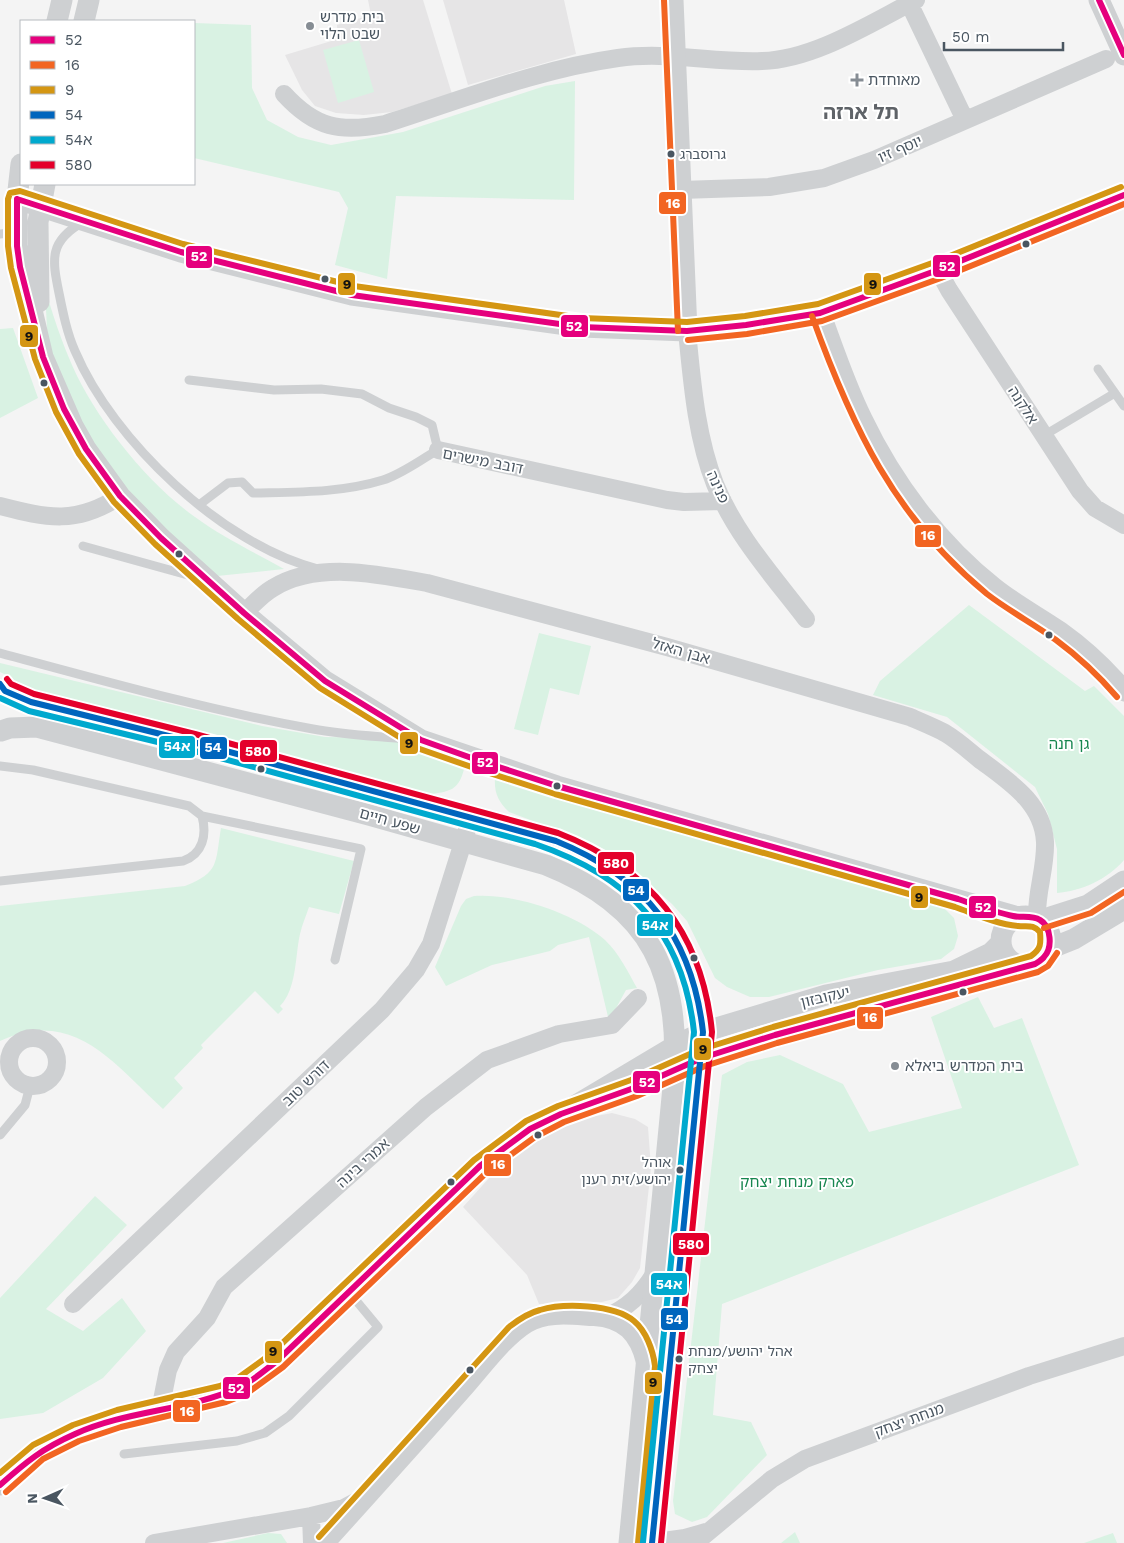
<svg xmlns="http://www.w3.org/2000/svg" width="1124" height="1543" viewBox="0 0 1124 1543" font-family="'Work Sans','Noto Sans Hebrew',sans-serif">
<rect width="100%" height="100%" fill="#f4f4f4"/>
<path fill="#e6e5e6" d="M368 0H423L452 94 392 112 364 115 336 113 315 106 302 90 285 55 338 39 337 25 371 15Z
M443 0H564L576 54 468 85Z
M612 1113 635 1119 648 1127 651 1168 640 1268 632 1282 618 1298 602 1302 539 1304 527 1275 463 1207 510 1155 531 1139 580 1119Z"/>
<path fill="#d9f2e3" d="M194 23 251 25 252 88 267 120 298 137 331 145 403 132 545 86 575 81 574 200 396 196 387 279 335 265 348 208 339 192 194 158Z
M359 40 374 92 338 103 323 50Z
M45 289C53 315 61 340 72 365 95 418 147 483 195 517 222 537 254 552 284 569L217 576 143 510 79 425 48 349Z
M13 328 38 398 0 418V329Z
M969 605 1085 691 1094 686 1124 716V860C1107 880 1081 891 1057 893V849L1048 814 1035 787 947 717 873 695 880 681Z
M539 633 591 646 579 695 550 688 538 735 514 729Z
M0 663 262 726 325 737 388 738 465 765C459 792 451 791 425 795L36 697 15 686 6 675 0 672Z
M495 777 942 906 954 918 958 936 954 949 941 959 878 970 769 997H750L727 987 715 978 687 921 672 904 617 856 592 843 509 812C498 801 494 793 495 777Z
M221 828 354 861 339 914 309 907C306 916 302 925 300 934 295 956 297 989 280 1006L283 1009 278 1014 255 991 201 1045 203 1048 174 1078 183 1088 163 1109C113 1063 74 1007 0 1041V906L185 886C220 872 215 863 221 828Z
M474 896C514 893 575 913 605 940 619 953 628 972 637 988L626 990 609 1021 589 937 558 945 550 951 492 965 446 986 435 967 461 906 466 899Z
M978 997 994 1028 1022 1018 1079 1165 722 1304 713 1415 751 1422 767 1455 707 1517 692 1522 675 1514 673 1501 722 1075 747 1062 780 1055 843 1084 869 1132 962 1108 931 1017Z
M95 1196 127 1225 46 1309 83 1331 122 1298 146 1331 103 1378 43 1413 0 1419V1298Z
M795 1532 800 1543H781Z
M268 1533 281 1534 287 1543H223Z
M1113 1533 1117 1543H1084Z"/>
<g fill="none" stroke-linecap="round" stroke-linejoin="round">
<path stroke="#ced0d2" stroke-width="9" d="M83 222C49 241 52 259 59 293 63 313 67 333 75 351 113 441 223 545 318 569
M0 234 17 232
M1098 369 1124 406
M189 380 274 390 321 389 362 394 389 408 416 417 432 425 438 450C420 460 402 474 383 480 341 493 297 492 253 493L242 482 228 483 199 505
M1043 436 1115 393
M83 546 195 577
M0 653C104 681 207 710 313 729 344 735 376 736 407 739
M0 766 33 770 189 806 202 816C207 835 203 854 183 861L0 881
M202 816 361 849 335 960
M0 1135 25 1105 30 1086
M124 1454 237 1441 265 1433 289 1416 378 1327 349 1292"/>
<path stroke="#ced0d2" stroke-width="18" d="M909 3 965 120
M284 94C315 128 340 133 385 124 461 100 539 69 618 58 667 51 713 63 762 61 813 60 871 23 916 0
M681 190 769 187 824 178 874 160 1106 59
M938 270 949 290 1080 491 1095 508 1124 525
M687 331C692 381 696 436 715 484 735 534 773 576 806 619
M438 450 667 500 684 502 723 501
M0 506C47 518 77 525 120 496
M244 613C253 605 262 594 273 588 317 561 378 574 427 583L667 647 910 717C921 722 934 727 945 733 957 740 968 750 979 759 1008 781 1043 802 1045 842 1046 868 1036 892 1037 918
M9 1062a24 24 0 1 1 48 0a24 24 0 1 1-48 0Z
M73 1304 382 1010 416 970 431 944 471 817
M604 1318C628 1308 642 1294 655 1273
M160 1410 168 1370 176 1352 207 1318 224 1287 426 1107 487 1060 559 1034 612 1025 638 998
M311 1516 312 1543
M154 1543 311 1516 344 1508 361 1499
M326 1543C372 1492 418 1441 463 1390 481 1370 504 1338 527 1324 547 1312 572 1316 594 1317 624 1319 638 1334 645 1362
M649 1543 685 1538 706 1532
M695 1543 772 1479 805 1459 1029 1376 1124 1346"/>
<path stroke="#ced0d2" stroke-width="21" d="M673 0 687 331
M1099 0 1124 55
M57 21 62 0
M84 21 89 0
M21 164 17 199V246L43 357 73 426 86 449 120 496 161 538 244 613 325 681 421 740 557 786 1018 917
M17 199 181 252 352 295 581 327 687 331 746 325 820 313 938 270 1124 195
M39 302 38 222 45 184
M820 313C833 348 845 385 862 419 892 482 938 544 994 588 1014 604 1038 617 1060 632 1084 649 1105 669 1124 691
M5 691 31 702C139 726 247 757 354 785 397 796 440 808 482 820 532 833 581 845 623 877 673 915 699 971 703 1032L652 1543
M1 731 10 728 37 727 369 815 546 865C652 907 683 976 673 1087L629 1543
M1001 941a25 25 0 1 1 50 0a25 25 0 1 1-50 0Z
M1041 920 1088 905 1124 881
M1049 949 1074 939 1124 909
M620 1094 717 1053 1023 966
M0 1485 38 1452 76 1433 119 1419 223 1394 242 1386 277 1361 501 1148 530 1129 561 1114 675 1046 703 1032 826 995 954 971 991 953 1001 943"/>
<g stroke="#fff" stroke-width="10">
<path id="bus-1" d="M1099 0 1124 55
M17 199 181 252 352 295 581 327 687 331 746 325 820 313 938 270 1124 195
M0 1485C26 1462 43 1448 75 1434 127 1410 188 1411 240 1387 253 1381 265 1370 277 1361L480 1166 530 1129 561 1114 634 1088 702 1058 775 1035 1035 964C1038 962 1042 960 1044 957 1053 948 1051 926 1040 920 1032 915 1022 918 1013 916 994 912 976 905 958 899L557 786 483 762 421 740 325 681 244 613 161 538 120 496 86 449 64 409 43 357 20 267 17 246V199"/>
</g>
<g stroke="#fff" stroke-width="10">
<path id="bus-2" d="M664 0 678 331
M812 316C852 427 894 517 987 594 1009 611 1034 624 1056 640 1079 657 1099 676 1117 697
M688 340 747 334 822 321 941 278 1124 204
M1044 928 1091 913 1124 892
M6 1492 43 1459 79 1441 121 1427 226 1402 246 1394 283 1367 486 1173 535 1137 564 1122 637 1096 705 1066 777 1043 1038 972 1048 966 1057 953"/>
</g>
<g stroke="#fff" stroke-width="10">
<path id="bus-3" d="M0 1473 33 1445 73 1425 117 1410 220 1386 238 1378 271 1354 474 1160 526 1121 558 1106 631 1080 699 1050 773 1027 1031 956C1041 949 1041 944 1040 932 1033 924 1028 927 1018 926 996 924 975 914 955 907L555 794 480 770 417 748 320 688 238 619 155 544 114 502 79 454 56 412 35 359 11 268 8 246V199L10 193 20 191 183 244 354 286 582 318 687 322 745 316 818 304 935 262 1121 187
M319 1537 509 1327C518 1320 528 1313 540 1310 563 1303 614 1304 634 1321 646 1331 653 1350 655 1366L638 1543"/>
</g>
<g stroke="#fff" stroke-width="10">
<path id="bus-4" d="M0 684 5 691 31 702 193 742 556 841C645 877 692 936 703 1032L652 1543"/>
</g>
<g stroke="#fff" stroke-width="10">
<path id="bus-5" d="M0 698 29 711 191 750 535 844C629 876 683 931 694 1032L643 1542"/>
</g>
<g stroke="#fff" stroke-width="10">
<path id="bus-6" d="M7 679 11 684 34 694 195 734 558 833C651 869 702 932 712 1032L661 1543"/>
</g>
<use href="#bus-1" stroke="#e5007d" stroke-width="6"/>
<use href="#bus-2" stroke="#f26522" stroke-width="6"/>
<use href="#bus-3" stroke="#d49613" stroke-width="6"/>
<use href="#bus-4" stroke="#0065bd" stroke-width="6"/>
<use href="#bus-5" stroke="#00a9ce" stroke-width="6"/>
<use href="#bus-6" stroke="#e4002b" stroke-width="6"/>
</g>
<g fill="#868d94" stroke="#fff" stroke-width="2">
<circle cx="310" cy="26" r="5"/>
<path d="M854.5 72.5h5v5h5v5h-5v5h-5v-5h-5v-5h5z"/>
<circle cx="895" cy="1066" r="5"/>
</g>
<g fill="#4a5661" stroke="#fff" stroke-width="2">
<circle cx="671" cy="154" r="4.5"/>
<circle cx="1026" cy="244" r="4.5"/>
<circle cx="325" cy="279" r="4.5"/>
<circle cx="44" cy="383" r="4.5"/>
<circle cx="179" cy="554" r="4.5"/>
<circle cx="1049" cy="635" r="4.5"/>
<circle cx="261" cy="769" r="4.5"/>
<circle cx="557" cy="786" r="4.5"/>
<circle cx="694" cy="958" r="4.5"/>
<circle cx="963" cy="992" r="4.5"/>
<circle cx="538" cy="1135" r="4.5"/>
<circle cx="680" cy="1170" r="4.5"/>
<circle cx="451" cy="1182" r="4.5"/>
<circle cx="679" cy="1359" r="4.5"/>
<circle cx="470" cy="1370" r="4.5"/>
</g>
<g text-anchor="middle" dominant-baseline="central" stroke-width="4" stroke-linejoin="round" paint-order="stroke">
<g font-size="14" fill="#4a5661" stroke="#fff" text-anchor="start">
<text x="680" y="154">גרוסברג</text>
<text x="671" y="1162" text-anchor="end">אוהל<tspan x="671" dy="17">יהושע/זית רענן</tspan></text>
<text x="688" y="1351">אהל יהושע/מנחת<tspan x="688" dy="17">יצחק</tspan></text>
</g>
<g font-size="15" fill="#4a5661" stroke="#fff" text-anchor="start">
<text x="320" y="17">בית מדרש<tspan x="320" dy="17">שבט הלוי</tspan></text>
<text x="868" y="80">מאוחדת</text>
<text x="905" y="1066">בית המדרש ביאלא</text>
</g>
<g font-size="15" fill="#4a5661" stroke="#fff">
<text transform="translate(900 149) rotate(-23)">יוסף זיו</text>
<text transform="translate(1023 405) rotate(57)">אלקנה</text>
<text transform="translate(483 461) rotate(11)">דובב מישרים</text>
<text transform="translate(718 487) rotate(66)">פנינה</text>
<text transform="translate(681 651) rotate(16)">אבן האזל</text>
<text transform="translate(390 821) rotate(16)">שפע חיים</text>
<text transform="translate(825 997) rotate(-13)">יעקובזון</text>
<text transform="translate(306 1083) rotate(-44)">דורש טוב</text>
<text transform="translate(363 1163) rotate(-42)">אמרי בינה</text>
<text transform="translate(909 1420) rotate(-20)">מנחת יצחק</text>
</g>
<g font-size="15" fill="#17864f" stroke="#fff">
<text x="1069" y="744">גן חנה</text>
<text x="797" y="1182">פארק מנחת יצחק</text>
</g>
<g font-size="20" font-weight="bold" fill="#5f6368" stroke="#fff">
<text x="861" y="112">תל ארזה</text>
</g>
</g>
<g stroke="#fff" stroke-width="2">
<rect x="658" y="191" width="29" height="24" rx="5" fill="#f26522"/>
<rect x="185" y="245" width="28" height="24" rx="5" fill="#e5007d"/>
<rect x="932" y="254" width="29" height="24" rx="5" fill="#e5007d"/>
<rect x="337" y="272" width="19" height="24" rx="5" fill="#d49613"/>
<rect x="863" y="272" width="19" height="24" rx="5" fill="#d49613"/>
<rect x="560" y="314" width="29" height="24" rx="5" fill="#e5007d"/>
<rect x="19" y="324" width="20" height="24" rx="5" fill="#d49613"/>
<rect x="914" y="524" width="28" height="24" rx="5" fill="#f26522"/>
<rect x="399" y="731" width="20" height="24" rx="5" fill="#d49613"/>
<rect x="158" y="735" width="38" height="24" rx="5" fill="#00a9ce"/>
<rect x="199" y="736" width="29" height="24" rx="5" fill="#0065bd"/>
<rect x="239" y="739" width="39" height="24" rx="5" fill="#e4002b"/>
<rect x="471" y="751" width="28" height="24" rx="5" fill="#e5007d"/>
<rect x="597" y="851" width="38" height="24" rx="5" fill="#e4002b"/>
<rect x="622" y="878" width="28" height="24" rx="5" fill="#0065bd"/>
<rect x="910" y="885" width="19" height="24" rx="5" fill="#d49613"/>
<rect x="968" y="895" width="29" height="24" rx="5" fill="#e5007d"/>
<rect x="636" y="913" width="38" height="24" rx="5" fill="#00a9ce"/>
<rect x="856" y="1006" width="28" height="24" rx="5" fill="#f26522"/>
<rect x="693" y="1037" width="19" height="24" rx="5" fill="#d49613"/>
<rect x="632" y="1070" width="29" height="24" rx="5" fill="#e5007d"/>
<rect x="483" y="1153" width="29" height="24" rx="5" fill="#f26522"/>
<rect x="672" y="1232" width="38" height="24" rx="5" fill="#e4002b"/>
<rect x="650" y="1272" width="38" height="24" rx="5" fill="#00a9ce"/>
<rect x="660" y="1307" width="29" height="24" rx="5" fill="#0065bd"/>
<rect x="264" y="1340" width="19" height="24" rx="5" fill="#d49613"/>
<rect x="644" y="1371" width="19" height="24" rx="5" fill="#d49613"/>
<rect x="222" y="1376" width="29" height="24" rx="5" fill="#e5007d"/>
<rect x="172" y="1399" width="29" height="24" rx="5" fill="#f26522"/>
</g>
<g font-size="14" text-anchor="middle" font-weight="bold" fill="#fff">
<text x="673" y="208">16</text>
<text x="199" y="261">52</text>
<text x="947" y="271">52</text>
<text x="574" y="331">52</text>
<text x="928" y="540">16</text>
<text x="177" y="751">54א</text>
<text x="213" y="752">54</text>
<text x="258" y="756">580</text>
<text x="485" y="767">52</text>
<text x="616" y="868">580</text>
<text x="636" y="895">54</text>
<text x="983" y="912">52</text>
<text x="655" y="930">54א</text>
<text x="870" y="1022">16</text>
<text x="647" y="1087">52</text>
<text x="498" y="1169">16</text>
<text x="691" y="1249">580</text>
<text x="669" y="1289">54א</text>
<text x="674" y="1324">54</text>
<text x="236" y="1393">52</text>
<text x="187" y="1416">16</text>
</g>
<g font-size="14" text-anchor="middle" font-weight="bold" fill="#111">
<text x="347" y="289">9</text>
<text x="873" y="289">9</text>
<text x="29" y="341">9</text>
<text x="409" y="748">9</text>
<text x="919" y="902">9</text>
<text x="703" y="1054">9</text>
<text x="273" y="1356">9</text>
<text x="653" y="1387">9</text>
</g>
<rect x="20" y="20" width="175" height="165" fill="#ffffff" stroke="#b7bbc0"/>
<rect x="30" y="36" width="25" height="8" fill="#e5007d" stroke="#b7bbc0"/>
<text x="65" y="45" font-size="15" fill="#4a5661">52</text>
<rect x="30" y="61" width="25" height="8" fill="#f26522" stroke="#b7bbc0"/>
<text x="65" y="70" font-size="15" fill="#4a5661">16</text>
<rect x="30" y="86" width="25" height="8" fill="#d49613" stroke="#b7bbc0"/>
<text x="65" y="95" font-size="15" fill="#4a5661">9</text>
<rect x="30" y="111" width="25" height="8" fill="#0065bd" stroke="#b7bbc0"/>
<text x="65" y="120" font-size="15" fill="#4a5661">54</text>
<rect x="30" y="136" width="25" height="8" fill="#00a9ce" stroke="#b7bbc0"/>
<text x="65" y="145" font-size="15" fill="#4a5661">54א</text>
<rect x="30" y="161" width="25" height="8" fill="#e4002b" stroke="#b7bbc0"/>
<text x="65" y="170" font-size="15" fill="#4a5661">580</text>
<g transform="translate(45 1498) rotate(268)" stroke="#ffffff" stroke-width="4" paint-order="stroke">
<path d="M0-4L9 19L0 12L-9 19Z" fill="#4a5661"/>
<text y="-8" font-size="14" font-weight="bold" text-anchor="middle" fill="#4a5661">N</text>
</g>
<path d="M944 42v8h119v-8" fill="none" stroke="#4a5661" stroke-width="2.5"/>
<text x="952" y="42" font-size="15" fill="#4a5661" stroke="#ffffff" stroke-width="4" paint-order="stroke">50 m</text>
</svg>
